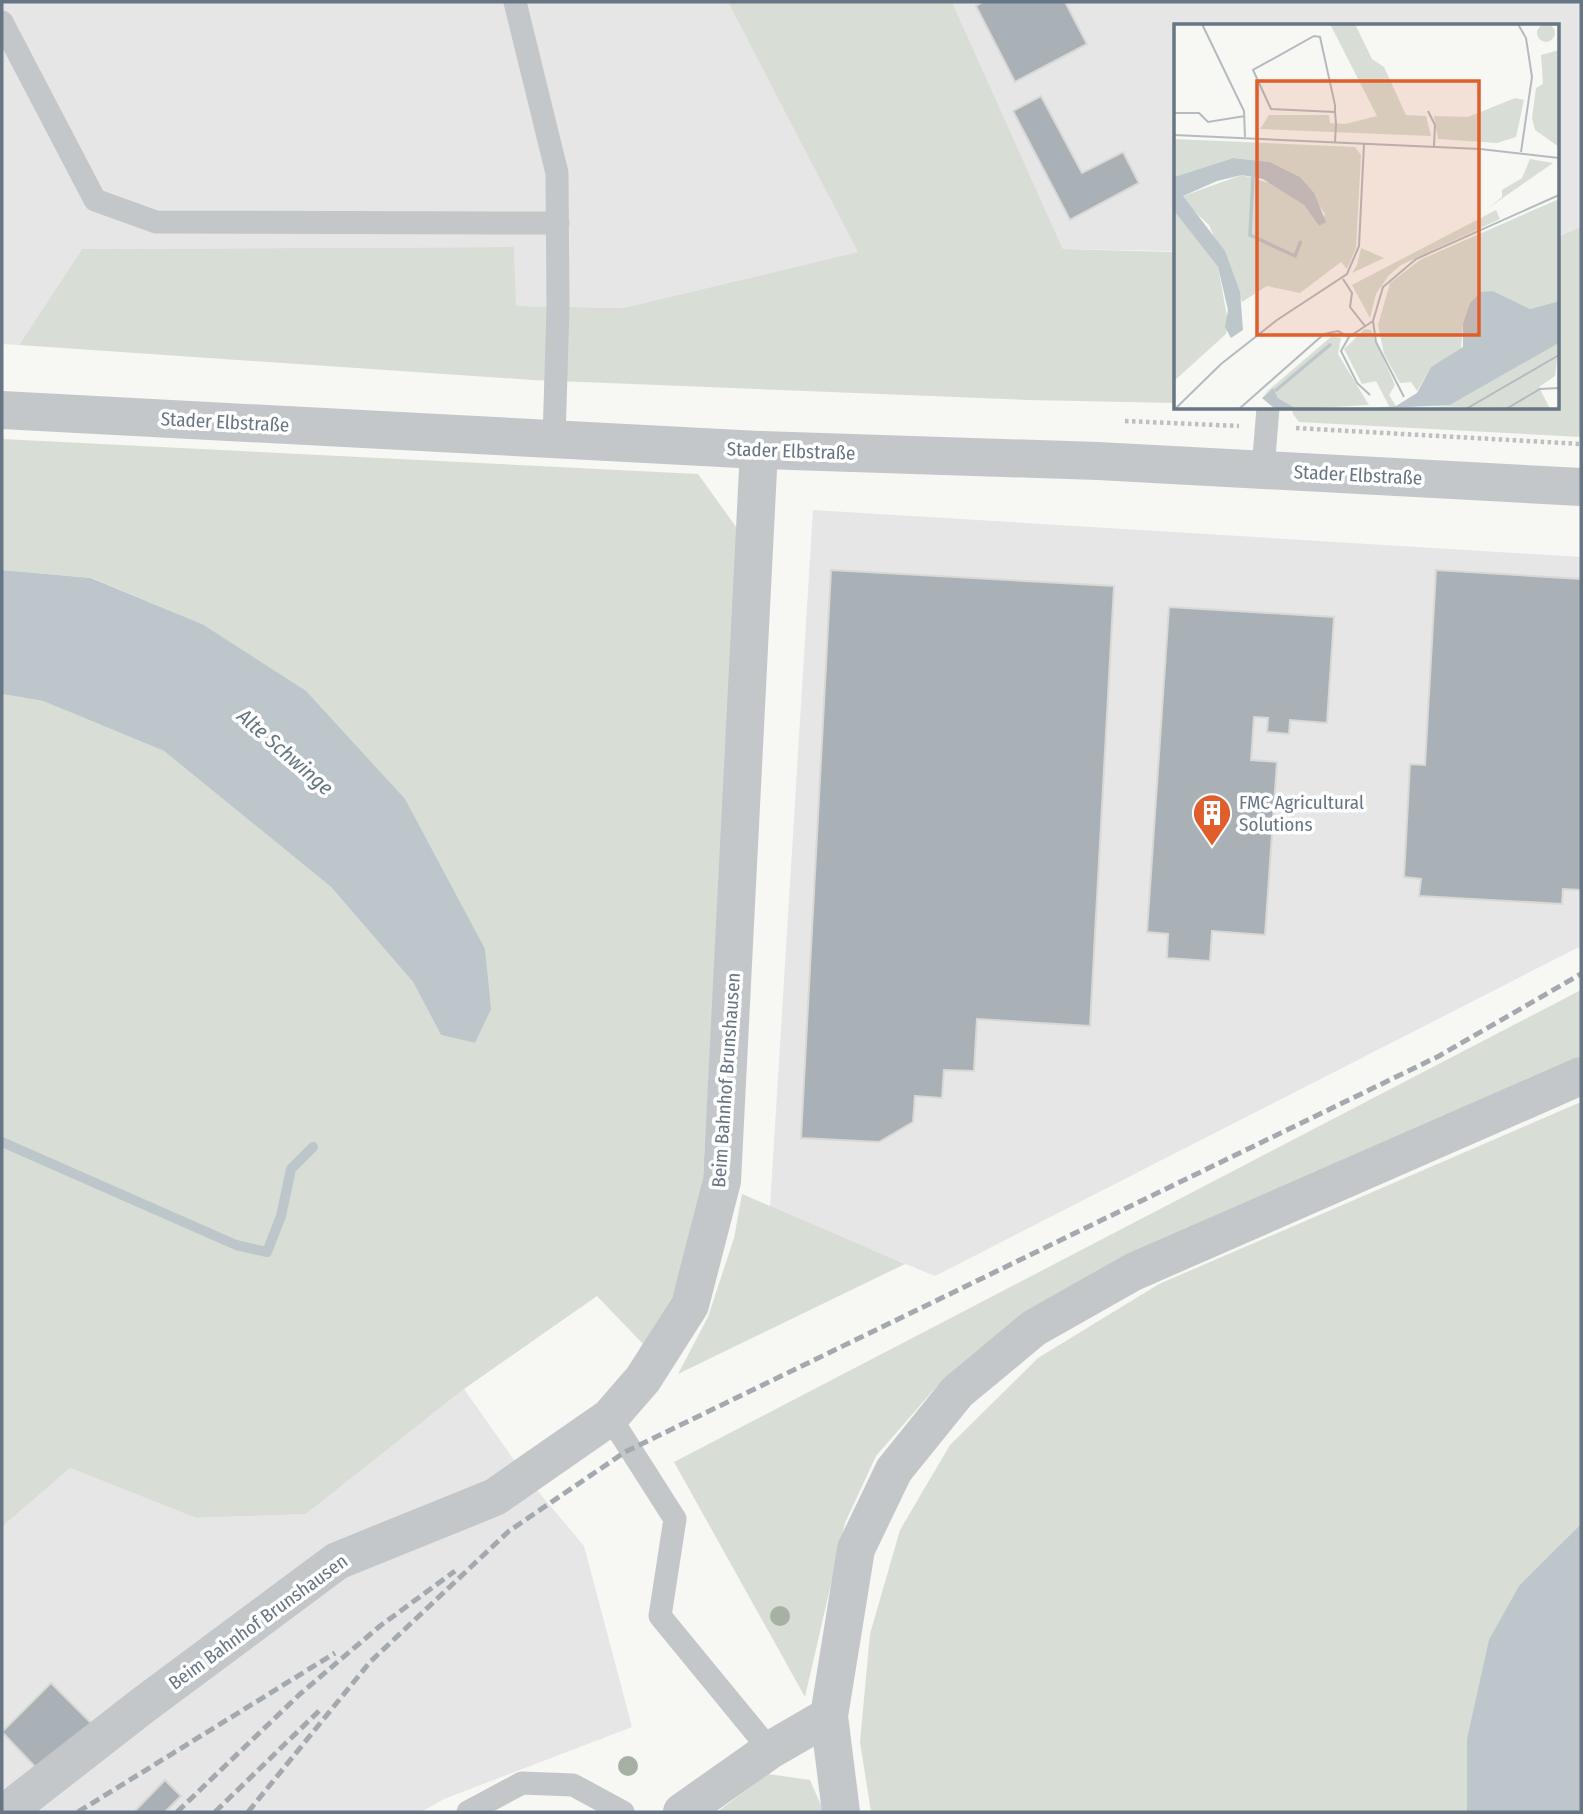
<svg xmlns="http://www.w3.org/2000/svg" width="1583" height="1814" viewBox="0 0 1583 1814" font-family="'Fira Sans Condensed',sans-serif">
<rect width="100%" height="100%" fill="#f7f7f4"/>
<path fill="#e5e6e5" d="M2 2H728L859 252 623 308 515 306 514 247 82 249 19 345 2 344Z
M952 2H1581V227L1557 237V26H1175V251L1063 249Z
M813 510 1581 557V946L935 1276 770 1208Z
M464 1389 526 1477 584 1546 632 1727 444 1799 421 1812H2V1527L70 1468 196 1518 306 1514Z"/>
<path fill="#d8ded5" d="M728 2H952L1063 249 1175 252V403L1028 400 532 380 19 345 82 249 514 247 516 306 623 308 858 252Z
M1581 227V437L1299 422 1293 414 1292 408H1557V237Z
M2 439 698 474 739 531 702 1196 679 1286 643 1344 597 1296 464 1389 306 1514 196 1518 70 1468 2 1527V694L43 701 164 751 331 887 413 982 441 1035 475 1043 202 624 92 578 2 570Z
M1581 990V1057L1022 1315 937 1386 876 1456 845 1523 805 1697 674 1462Z
M1581 1102V1524L1519 1587 1467 1739V1812H871L860 1742 870 1634 900 1530 950 1445 1038 1358 1159 1284Z
M742 1194 905 1264 678 1374 708 1317 734 1238Z
M768 1774 810 1780 824 1812H717Z"/>
<path fill="#bcc6cb" d="M2 570 91 578 202 624 306 691 405 799 485 949 491 1009 475 1043 441 1035 413 982 331 887 164 751 43 701 2 694Z
M1581 1524V1812H1467V1739L1489 1640 1519 1586Z"/>
<g fill="none" stroke-linecap="round" stroke-linejoin="round">
<path stroke="#bcc6cb" stroke-width="10" d="M2 1142 236 1245 267 1252 281 1216 291 1169 313 1147"/>
</g>
<path fill="#aab1b6" stroke="#d8d9d7" stroke-width="2" d="M983 2H1065L1087 44 1015 82 976 6Z
M1041 96 1082 173 1123 152 1139 183 1070 220 1013 111Z
M831 570 1114 586 1090 1026 977 1019 974 1071 944 1070 942 1098 915 1096 913 1122 879 1142 801 1138Z
M1436 570 1581 579V890L1563 889 1562 904 1419 896 1421 879 1404 877 1410 764 1425 765Z
M1169 607 1334 617 1327 723 1290 720 1289 734 1267 732 1268 718 1254 717 1251 760 1277 762 1265 935 1212 931 1210 961 1167 958 1168 934 1147 932Z
M51 1683 92 1724 42 1774 2 1732Z
M165 1780 181 1796 165 1812H134Z"/>
<g fill="none" stroke-linecap="round" stroke-linejoin="round">
<path stroke="#bdbfc1" stroke-width="4.5" stroke-dasharray="3.5 3.5" stroke-linecap="butt" d="M1125 421 1239 426
M1296 428 1581 444"/>
<path stroke="#c3c7ca" stroke-width="23" d="M515 2 557 173 558 307 554 440
M2 22 95 200 156 222 558 223
M1263 469 1268 408
M610 1417 675 1519 660 1616 770 1750
M468 1812 522 1783 573 1785 623 1812"/>
<path stroke="#c3c7ca" stroke-width="38" d="M6 1812 142 1706 337 1561 495 1497 610 1417 643 1379 690 1305 722 1181 759 450
M682 1812 770 1750 829 1716
M841 1812 829 1716 856 1549 894 1470 957 1392 1034 1328 1133 1272 1581 1076"/>
<path stroke="#c3c7ca" stroke-width="38" d="M2 410 759 450 1098 461 1581 487"/>
<path stroke="#a4a9af" stroke-width="5" stroke-dasharray="10 5" stroke-linecap="butt" d="M78 1812 335 1653
M177 1812 300 1694 380 1626 455 1571
M215 1812 322 1708
M248 1812 370 1662 509 1531 625 1452 1439 1056 1581 974"/>
</g>
<g fill="#a7b1a3">
<circle cx="780" cy="1616" r="10"/>
<circle cx="628" cy="1766" r="10"/>
</g>
<defs>
<g id="building-pin" transform="scale(2.0125)"><path d="M0 17L-7.5 6A9.5 9.5 0 1 1 7.5 6Z" fill="#df5e2c" stroke="#fff"/><path d="M-4-6H4V6H1V3H-1V6H-4ZM-2.5-4.3h1.7v1.8h-1.7ZM.8-4.3h1.7v1.8H.8ZM-2.5-1h1.7V.8h-1.7ZM.8-1h1.7V.8H.8Z" fill="#fff"/></g>
</defs>
<g fill-rule="evenodd">
<use href="#building-pin" x="1212" y="813"/>
</g>
<g text-anchor="middle" dominant-baseline="central" stroke-width="7" stroke-linejoin="round" paint-order="stroke">
<g font-size="19" fill="#677684" stroke="#fff">
<text transform="translate(225 422) rotate(3)">Stader Elbstraße</text>
<text transform="translate(791 451) rotate(2)">Stader Elbstraße</text>
<text transform="translate(1358 475) rotate(3)">Stader Elbstraße</text>
<text transform="translate(726 1080) rotate(-86)">Beim Bahnhof Brunshausen</text>
<text transform="translate(258 1622) rotate(-36)">Beim Bahnhof Brunshausen</text>
</g>
<g font-size="19" fill="#677684" stroke="#fff" text-anchor="start">
<text x="1239" y="802">FMC Agricultural<tspan x="1239" dy="22">Solutions</tspan></text>
</g>
<g font-size="21" font-style="italic" fill="#637780" stroke="#fff">
<text transform="translate(285 752) rotate(41)">Alte Schwinge</text>
</g>
</g>
<g transform="translate(1174 24)">
<rect width="385" height="385" fill="#f7f7f4"/>
<path d="M363 9a9 9 0 1 1 18 0a9 9 0 1 1-18 0ZM156 0H181L198 35 210 43 232 91 252 92 257 112 86 105 95 91H155L156 99 171 100 203 92ZM385 26V123L361 106 358 94 362 64 369 60 367 31ZM341 74 350 76 342 113 323 119 264 115 260 92 294 93ZM0 115 181 123 187 131 182 224 173 245 167 238 126 269 93 262 68 278 35 201 9 177V172L68 151 106 162 130 181 145 202 151 190 126 153 96 138 59 134 0 153ZM356 135 379 139 313 185 328 173V166L348 154ZM385 175V277L356 285 319 267 289 300 287 325 257 343 243 367 237 358 226 359 210 330 204 301 216 259 246 236ZM322 186 326 195 227 241 215 251 202 270 196 294 178 261ZM0 187 44 243 54 298 52 310 0 357ZM187 224 210 234 178 249 183 241ZM191 305 197 306 221 361 215 371 222 382H215L202 357 188 360 170 325ZM158 312 167 314 164 330 195 381 123 385 104 374 99 365 89 371ZM385 319 381 352 365 363 376 385 251 382 276 381Z" fill="#d8ded5"/>
<path d="M59 134 96 138 126 153 140 169 152 198 145 202 130 181 89 155 68 151 43 157 9 172 51 227 66 268 69 306 57 314 51 303 54 286 44 243 0 187V153ZM319 267 356 285 385 277V319L276 381 190 385 222 382 243 369 257 343 289 323V300L296 279 307 268ZM99 364 104 374 123 385H101L88 374Z" fill="#bcc6cb"/>
<path fill="none" stroke="#bcc6cb" stroke-width="3.5" d="M79 153 76 211 121 232 127 217M101 367 157 320"/>
<path fill="none" stroke="#b4bbc0" stroke-width="2" d="M28 0 70 87 71 113M344 0 352 14 358 53 347 128M254 87 261 101 260 122M0 89H25L34 98 71 92M0 111 306 125 385 134M161 118 162 100 161 88V81L146 13 140 12 79 46 97 85 161 88M169 255 178 269 176 283 191 302M196 371 183 359 167 327 175 313 199 297M230 373 202 318 199 297 209 263 242 235 385 171M1 385 47 340 103 296 173 250 185 222 190 120M65 385 150 310 164 307 175 313M292 385 385 331M332 385 366 365 385 364"/>
<path fill="#df5e2c" fill-opacity="0.15" stroke="#df5e2c" stroke-width="3.5" d="M83 57H305V311H83Z"/>
<rect width="385" height="385" fill="none" stroke="#677684" stroke-width="3.5"/>
</g>
<rect width="1583" height="1814" fill="none" stroke="#677684" stroke-width="7"/>
</svg>
